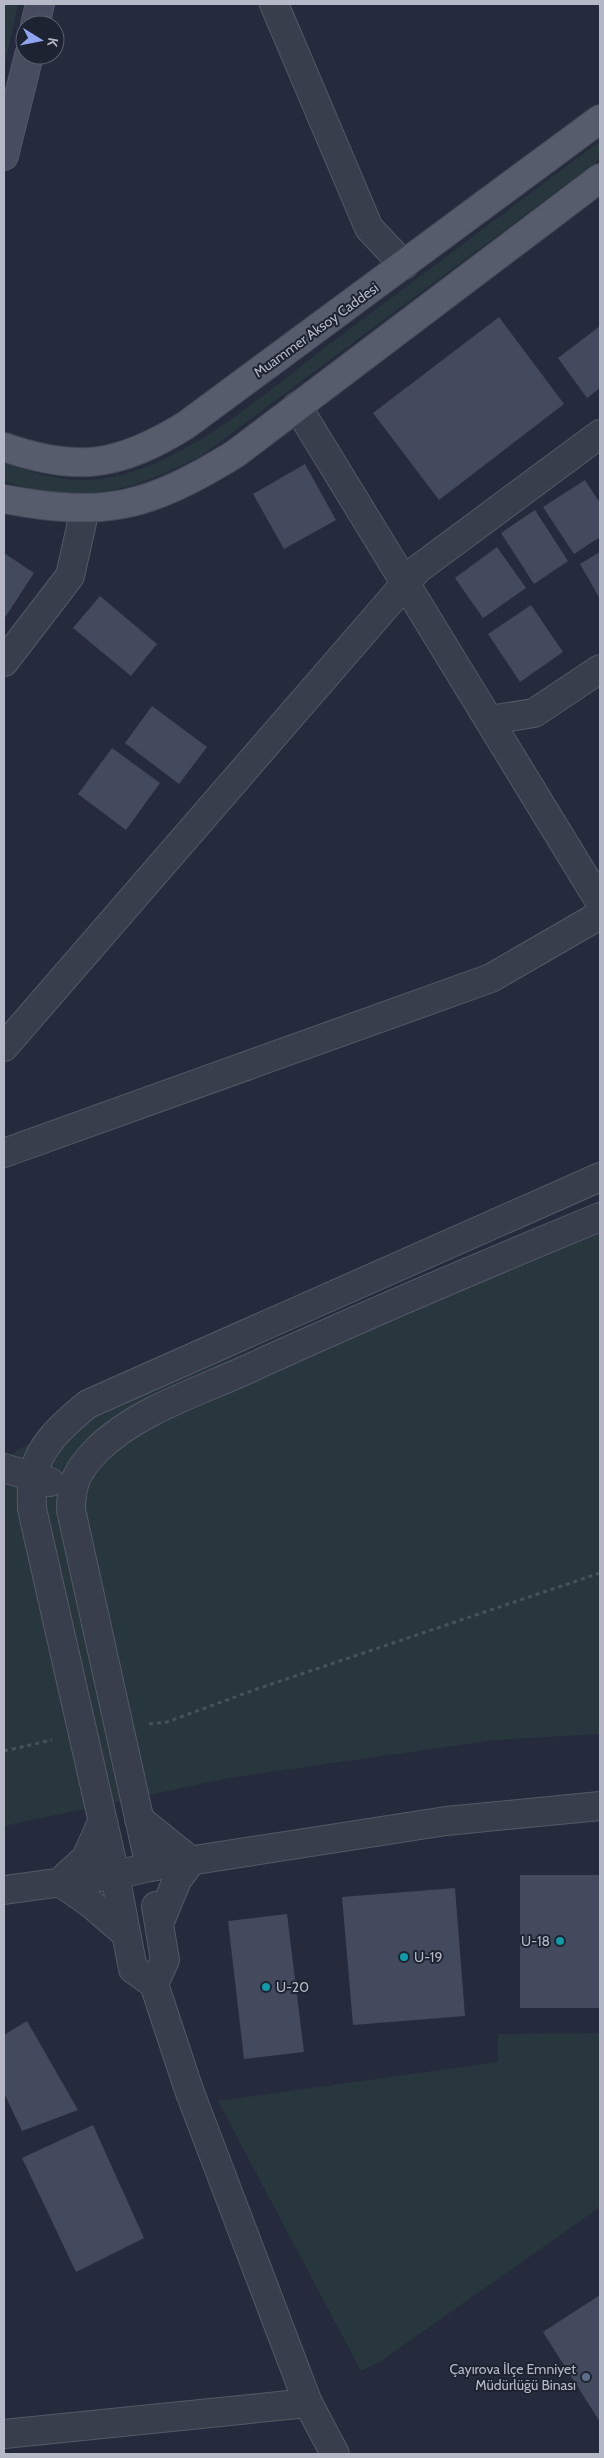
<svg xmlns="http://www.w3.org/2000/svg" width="604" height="2458" viewBox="0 0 604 2458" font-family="Cabin,sans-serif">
<rect width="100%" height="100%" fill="#252b3c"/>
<path fill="#27373d" d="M4 4H18L4 69Z
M600 141V159L201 456C130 492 82 506 4 481V462C46 478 76 486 121 475 198 455 269 390 331 343 421 276 511 208 600 141Z
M600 1201V1734L495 1740 228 1778 4 1826V1459L26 1445Z
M600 2033V2207L381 2361 361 2371 218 2101 498 2062V2034Z"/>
<path fill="#444a5d" d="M499 317 564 404 439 500 373 413Z
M600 326V388L587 398 558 358Z
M305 464 336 520 284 549 253 494Z
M585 480 600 503V537L574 554 543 507Z
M535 510 568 561 534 584 501 533Z
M497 547 526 588 483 618 455 578Z
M600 552V599L580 564Z
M4 553 34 573 4 619Z
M100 596 157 644 131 676 73 628Z
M531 605 563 652 520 682 488 634Z
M152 706 207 747 179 784 125 743Z
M112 748 160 783 126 830 78 794Z
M520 1875H600V2008H520Z
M455 1888 465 2016 353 2025 342 1897Z
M287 1914 304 2052 244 2059 228 1921Z
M27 2021 78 2110 22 2131 4 2093V2035Z
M93 2125 144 2238 76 2272 22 2158Z
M600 2295V2422L543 2332Z"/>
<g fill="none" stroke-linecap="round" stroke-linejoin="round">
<g stroke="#545967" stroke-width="30">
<path id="minor" d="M274 4 369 228 404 265
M297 406 600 902
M4 662 70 576 85 509
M489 720 534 713 600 669
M4 1047 418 569 600 434
M4 1153 491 978 600 915
M4 1468 50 1482
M150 1867 71 1510C71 1483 78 1469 97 1450 135 1412 197 1392 246 1370 363 1316 481 1266 600 1217
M115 1875 32 1509C32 1499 31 1488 33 1478 38 1445 64 1424 88 1404L600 1177
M4 2434 308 2403"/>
</g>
<g stroke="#545967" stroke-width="30">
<path id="tertiary" d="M139 1819 191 1861 177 1880 159 1924
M102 1822 86 1858 60 1882 90 1903 126 1934
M115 1875 133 1969 154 1984 189 2090 308 2403 335 2454
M4 1890 115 1875 150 1867 446 1821 600 1806
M154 1984 165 1960 156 1906"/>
</g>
<g stroke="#545967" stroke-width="30">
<path id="secondary" d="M35 25 40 4
M4 156 29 55"/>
</g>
<g stroke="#424755" stroke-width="30">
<path id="primary" d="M4 447C78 473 120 466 186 425L600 119
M4 499C105 518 147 508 235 454L600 178"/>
</g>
<path stroke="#45545a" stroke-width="3" stroke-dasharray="4 4" stroke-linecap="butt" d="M149 1724 167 1722 257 1689 600 1573
M4 1751 52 1740"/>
<use href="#minor" stroke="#393e4c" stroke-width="28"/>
<use href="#tertiary" stroke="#393e4c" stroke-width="28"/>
<use href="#secondary" stroke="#474c5f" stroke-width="28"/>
<use href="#primary" stroke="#575c6c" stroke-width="28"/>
</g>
<g fill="#0f9aa8" stroke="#1e2331" stroke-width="2">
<circle cx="560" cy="1941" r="5"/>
<circle cx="404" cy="1957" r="5"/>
<circle cx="266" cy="1987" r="5"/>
</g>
<circle fill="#5c6f8a" stroke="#1e2331" stroke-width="2" cx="586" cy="2377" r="5"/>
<g text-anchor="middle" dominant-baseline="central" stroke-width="4" stroke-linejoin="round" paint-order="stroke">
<g font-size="14" fill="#b5b9c7" stroke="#1e2331">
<text transform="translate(316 330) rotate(-36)">Muammer Aksoy Caddesi</text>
</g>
<g font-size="14" fill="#b5b9c7" stroke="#1e2331" text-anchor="end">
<text x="550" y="1941">U-18</text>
<text x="414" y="1957" text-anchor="start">U-19</text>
<text x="276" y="1987" text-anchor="start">U-20</text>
<text x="576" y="2369">Çayırova İlçe Emniyet<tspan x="576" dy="16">Müdürlüğü Binası</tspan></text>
</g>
</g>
<rect width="604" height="2458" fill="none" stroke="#b5b9c7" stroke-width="10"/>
<g transform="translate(40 40) rotate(100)"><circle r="24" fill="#1e2331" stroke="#5a5f6d"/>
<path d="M0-4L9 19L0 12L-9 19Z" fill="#90a5f1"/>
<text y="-8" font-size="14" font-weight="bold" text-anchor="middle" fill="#b5b9c7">K</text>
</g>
</svg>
